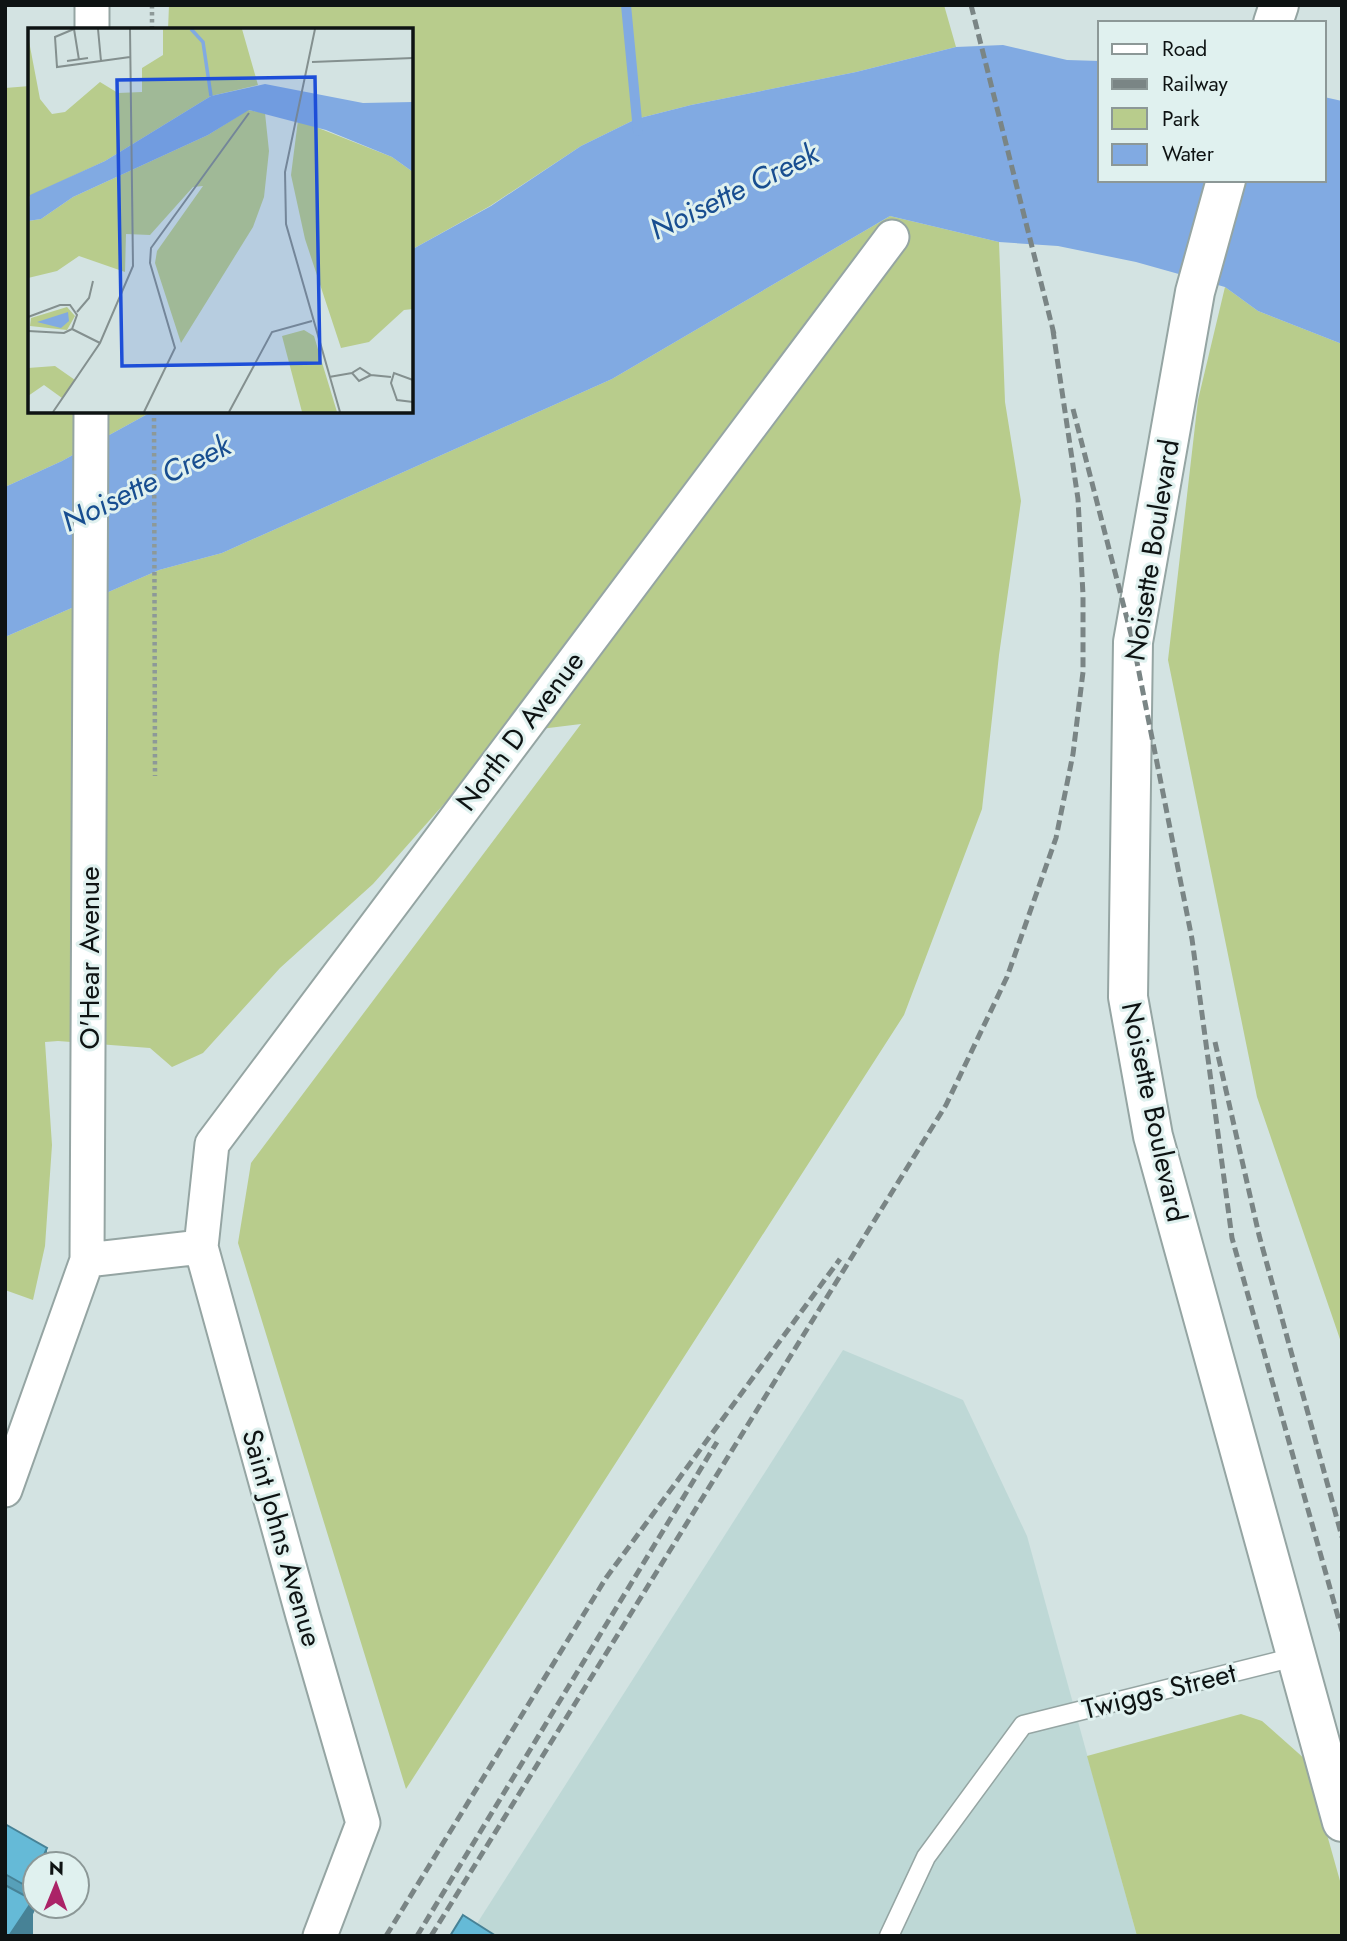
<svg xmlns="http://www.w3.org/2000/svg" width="1347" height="1941" viewBox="0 0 1347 1941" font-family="Jost,sans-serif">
<rect width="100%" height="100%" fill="#d3e3e2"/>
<path fill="#bed8d6" d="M843 1350 963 1400 1027 1536 1137 1936H469Z"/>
<path fill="#b8cc8c" d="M169 5H944L956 47 856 72 691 105 636 119 581 146 490 206 411 250V30H168Z
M30 86V411H153L62 461 5 487V88Z
M890 216 999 242 1005 402 1021 501 999 655 982 809 904 1015 406 1789 238 1243 251 1163 581 724 507 733 373 884 280 968 203 1053 172 1067 150 1048 58 1041 45 1042 52 1145 45 1246 33 1300 5 1290V637L159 570 222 553 612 379Z
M1225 287 1258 311 1342 344V1345L1257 1097 1168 660 1198 400Z
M1241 1714 1262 1721 1306 1760 1342 1888V1936H1137L1087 1756Z"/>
<path fill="#81aae2" d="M1003 45 1067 60 1100 61V180H1324V97L1342 101V344L1258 311 1225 287 1136 262 1058 246 999 242 890 216 612 379 222 553 159 570 5 637V487L62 461 153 411H411V250L491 206 581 146 636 119 691 105 856 72 956 47Z"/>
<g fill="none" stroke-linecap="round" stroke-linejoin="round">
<path stroke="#81aae2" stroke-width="10" d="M626 5 638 131"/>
<g stroke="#95a5a3" stroke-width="21">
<path id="lane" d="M889 1936 926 1857 1023 1725 1295 1657"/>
</g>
<g stroke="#95a5a3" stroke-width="37">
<path id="street" d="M92 30V5
M87 1260 201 1247
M5 1490 87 1260 91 411
M320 1936 363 1823 303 1616 201 1247 212 1144 892 237"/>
</g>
<g stroke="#95a5a3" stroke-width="42">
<path id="secondary" d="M1273 23 1279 5
M1226 180 1195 292 1133 642 1128 997 1153 1136 1342 1822"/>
</g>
<path stroke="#8d9998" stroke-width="4.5" stroke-dasharray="3.5 3.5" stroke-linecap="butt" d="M152 5V30
M154 411 155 776"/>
<use href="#lane" stroke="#fff" stroke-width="18"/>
<use href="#street" stroke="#fff" stroke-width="33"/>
<use href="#secondary" stroke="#fff" stroke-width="38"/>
<path stroke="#7a8585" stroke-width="5" stroke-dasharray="10 5" stroke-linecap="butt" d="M971 5 1054 334
M1073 409 1133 642 1192 939 1232 1238 1342 1631
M1215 1042 1259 1235 1342 1537
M386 1936 606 1578 840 1259
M417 1936 717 1442
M431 1936 946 1105 1007 977 1056 838 1073 754 1083 672V595L1078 499 1052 324"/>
</g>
<path fill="#57a0b9" d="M5 1824 47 1864 33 1914V1936H5Z"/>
<path fill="#478296" d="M47 1848V1864H40Z
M35 1874V1906H37L33 1914V1936H9L28 1907V1887Z"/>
<path fill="#65bad7" stroke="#478296" stroke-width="2" d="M5 1824 47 1848 40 1864H35V1874L28 1887 5 1874Z
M5 1885 33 1900 9 1936H5Z
M463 1915 496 1936H450Z"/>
<g text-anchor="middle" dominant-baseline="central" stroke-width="6" stroke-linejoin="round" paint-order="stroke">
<g font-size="28" fill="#0e1313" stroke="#e0f1ef">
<text transform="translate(1152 550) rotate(-81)">Noisette Boulevard</text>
<text transform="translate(520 731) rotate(-53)">North D Avenue</text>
<text transform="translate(89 958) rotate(-90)">O'Hear Avenue</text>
<text transform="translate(1154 1112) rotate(78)">Noisette Boulevard</text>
<text transform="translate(282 1538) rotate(74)">Saint Johns Avenue</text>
<text transform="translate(1159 1691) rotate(-14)">Twiggs Street</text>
</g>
<g font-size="30" font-style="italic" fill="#184e90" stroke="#e0f1ef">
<text transform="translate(734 191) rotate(-26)">Noisette Creek</text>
<text transform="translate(146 483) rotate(-26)">Noisette Creek</text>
</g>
</g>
<g transform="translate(28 28)">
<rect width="385" height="385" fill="#d3e3e2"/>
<path d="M135 1H214L230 57 183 68 77 133 0 169V8L12 71 24 86 37 84 72 54 90 65 114 64V40L135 27ZM220 82 237 85 241 123 236 169 225 199 153 315 127 235 129 223 175 158 165 159 122 207 98 206 97 244 51 228 29 243 0 250V193L13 191 45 169 180 107ZM270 92 364 129 385 144V281L376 282 341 314 313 320 277 211 263 147ZM39 279 47 288 39 302 2 298 3 290ZM276 302 286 308 309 384H274L254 308ZM27 338 47 352 34 370 16 357 0 368V340Z" fill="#b8cc8c"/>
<path d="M237 56 335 75 385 74V144L364 129 298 102 221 82 180 107 45 169 13 191 0 193 2 167 77 133 183 68ZM40 284 41 293 33 300 9 294Z" fill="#81aae2"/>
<path fill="none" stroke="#81aae2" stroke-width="3.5" d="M163 1 175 14 183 68"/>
<path fill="none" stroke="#84908f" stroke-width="2" d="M46 1 27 9 29 39 102 29M46 1 51 32M70 1 73 33M287 1 257 144 258 196 312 384M39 33 60 30M284 34 385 30M49 284 61 270 65 253M0 289 32 277H42L49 287 44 301 36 305 0 303M44 301 72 315M343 347 331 353 324 345 332 340 343 347 363 349M301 349 324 345M385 352 366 345 363 355 369 372 385 374M25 384 72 315 105 238 102 1M116 384 147 320 122 235 123 220 221 85M201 384 244 304 284 293"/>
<path fill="#1d4ed8" fill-opacity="0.15" stroke="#1d4ed8" stroke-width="3.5" d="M287 49 292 335 94 338 89 52Z"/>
<rect width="385" height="385" fill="none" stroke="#0e1313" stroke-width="3.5"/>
</g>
<rect width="1347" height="1941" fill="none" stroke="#0e1313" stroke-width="14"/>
<rect x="1098" y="21" width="228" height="161" fill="#e0f1ef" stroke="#8c9897" stroke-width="2"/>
<rect x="1112" y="44" width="35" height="10" fill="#ffffff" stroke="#8c9897" stroke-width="2"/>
<text x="1162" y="56" font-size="21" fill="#0e1313">Road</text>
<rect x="1112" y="79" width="35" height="10" fill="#7a8585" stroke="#8c9897" stroke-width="2"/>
<text x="1162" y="91" font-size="21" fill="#0e1313">Railway</text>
<rect x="1112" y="108" width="35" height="21" fill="#b8cc8c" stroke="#8c9897" stroke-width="2"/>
<text x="1162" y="126" font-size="21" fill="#0e1313">Park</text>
<rect x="1112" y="144" width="35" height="21" fill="#81aae2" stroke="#8c9897" stroke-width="2"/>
<text x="1162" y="161" font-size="21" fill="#0e1313">Water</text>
<g transform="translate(56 1885) rotate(1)"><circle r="33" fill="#e0f1ef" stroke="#8c9897" stroke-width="2"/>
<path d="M0-5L12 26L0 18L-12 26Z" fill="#ab2367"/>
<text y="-10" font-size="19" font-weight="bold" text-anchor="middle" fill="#0e1313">N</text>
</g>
</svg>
